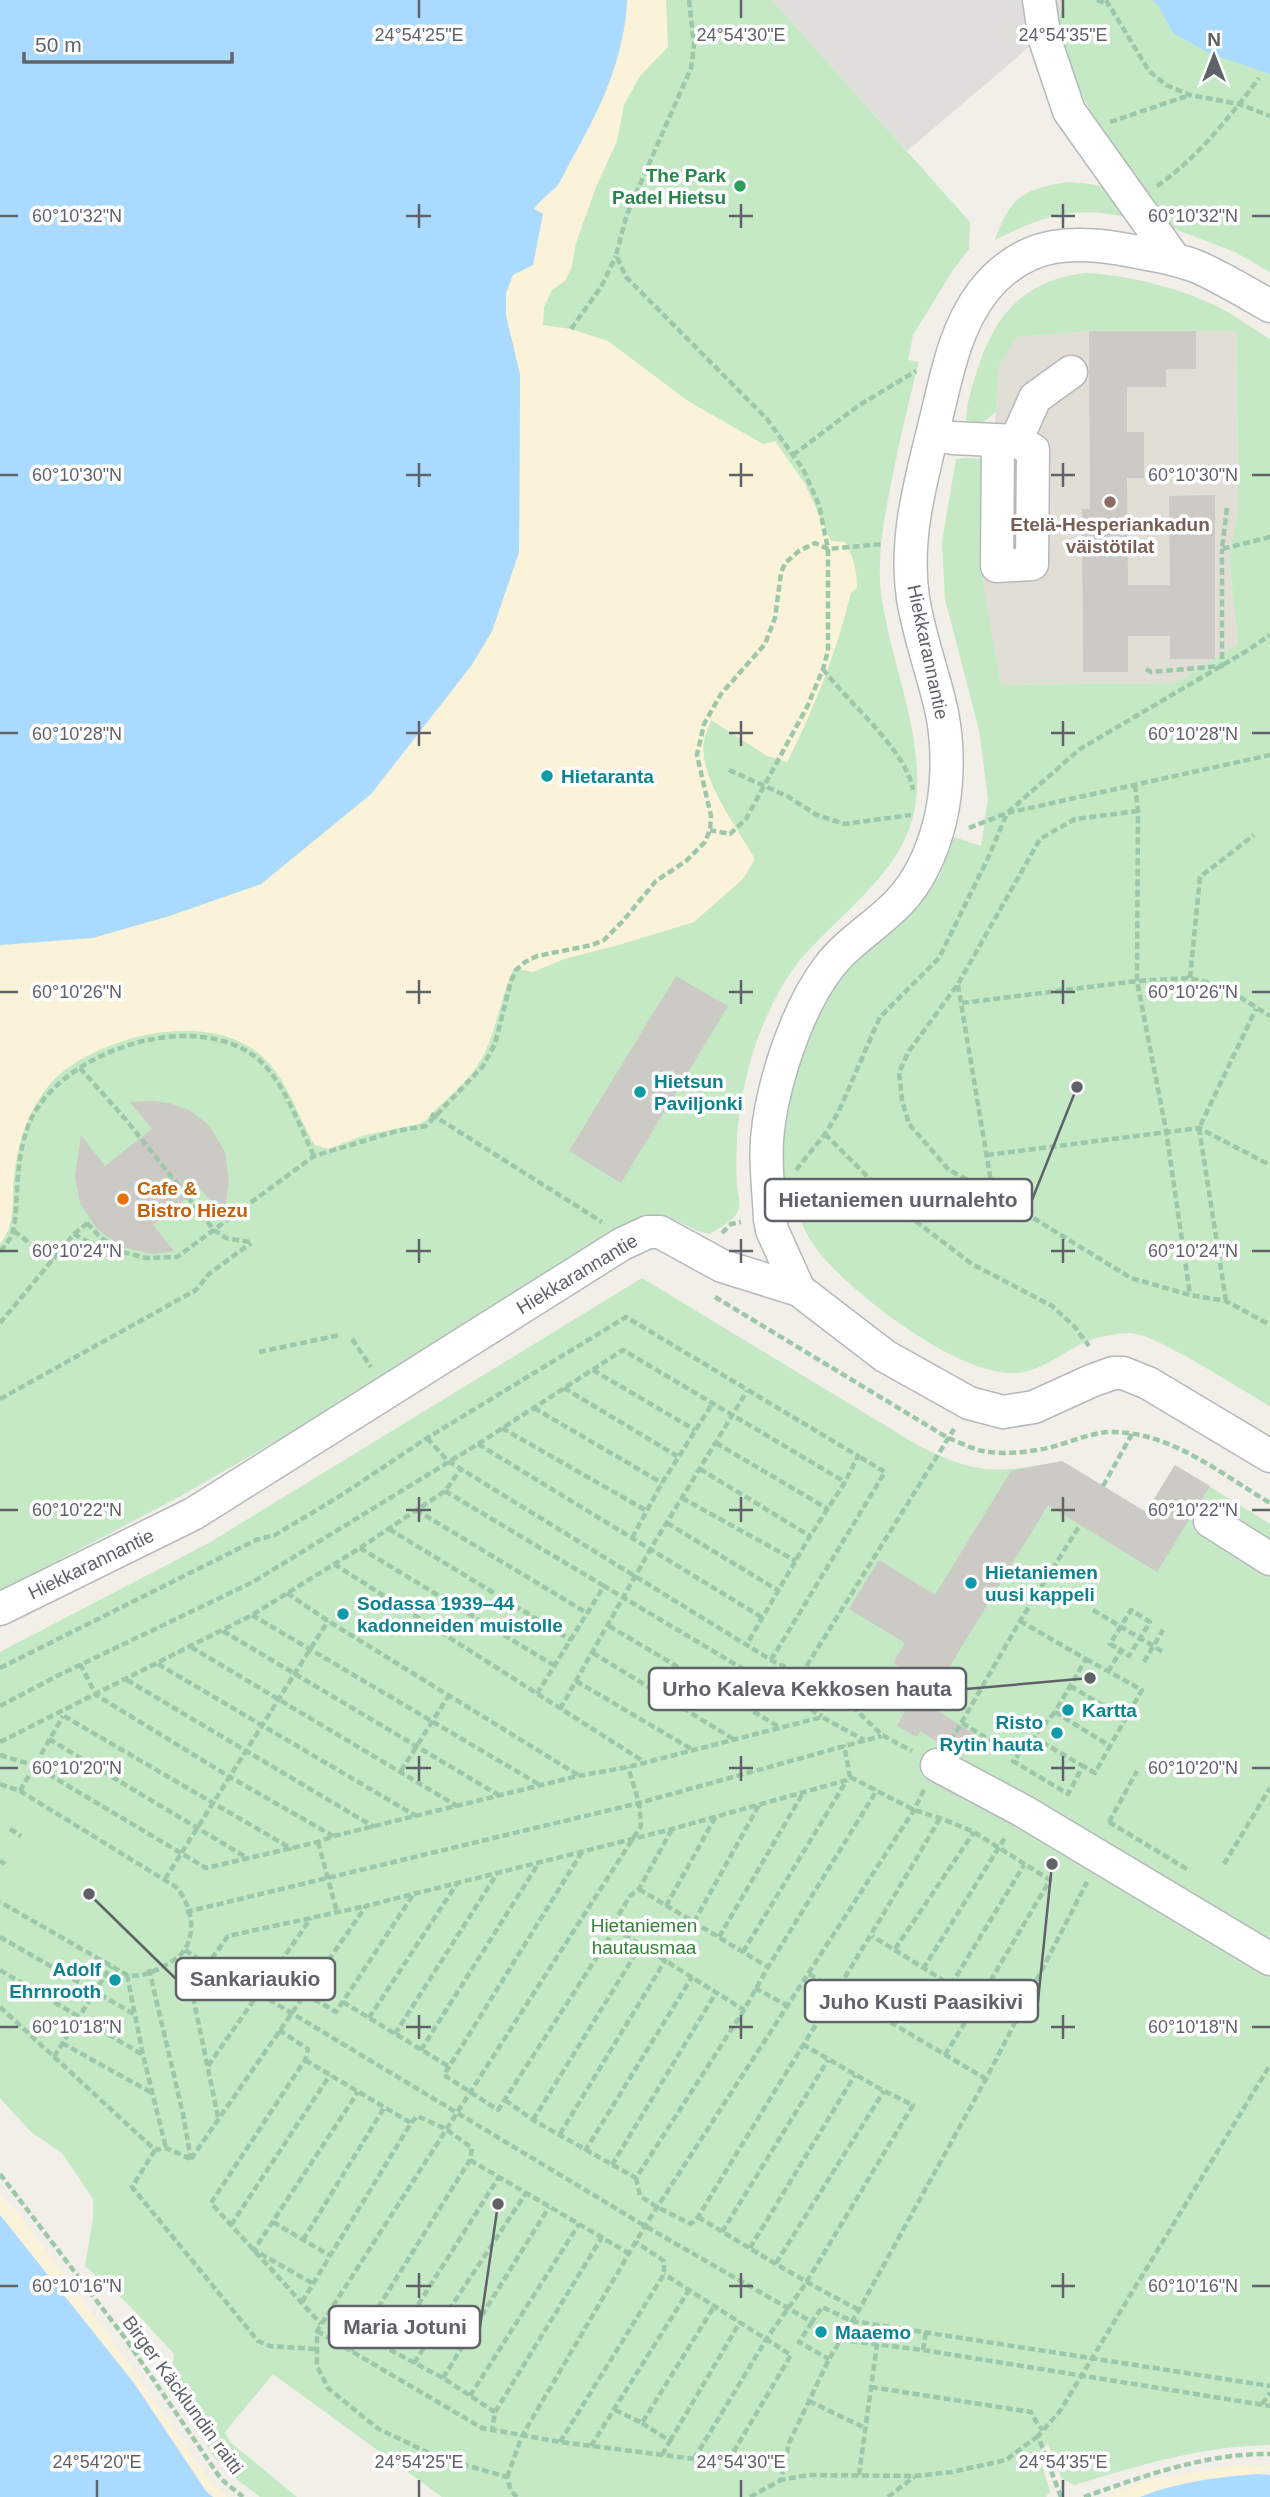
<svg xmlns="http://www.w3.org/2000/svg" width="1270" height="2497" viewBox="0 0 1270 2497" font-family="Helvetica,sans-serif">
<rect width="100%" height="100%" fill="#f1efe8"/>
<path fill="#e0deda" d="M772 0H1065L1064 8 1022 53 907 151Z"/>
<path fill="#e1ded6" d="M1089 331H1237L1238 508 1229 558 1238 644 1175 683 1001 685 984 588 980 529 996 412 998 368 1016 337Z"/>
<path fill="#c5e8c5" d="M627 0H772L970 222 969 249 953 270 913 335 908 360 919 362C910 396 902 430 895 464 886 510 875 554 882 600 892 666 926 740 915 807 904 875 833 917 793 969 779 989 768 1012 759 1035 747 1065 738 1111 737 1143 736 1157 736 1172 737 1185 738 1194 741 1203 738 1211 734 1221 718 1229 709 1234 693 1231 680 1220 665 1217 653 1214 641 1218 630 1221L468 1321 368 1388 179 1497 0 1591V945L92 938 371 794 471 666 520 374 627 12Z
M1065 0H1152L1158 4 1173 33 1270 74V272L1235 252 1164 225 1137 180 1094 118 1068 69 1057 16 1064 8Z
M1068 182C1109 185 1107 185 1130 218 1073 205 1046 215 995 240 1010 196 1025 189 1068 182Z
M1085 273C1125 275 1168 285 1205 301 1228 310 1249 326 1270 339V1406C1243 1391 1155 1333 1130 1333 1119 1333 1104 1336 1093 1339 1067 1347 1046 1371 1016 1373 960 1377 852 1294 818 1251 808 1238 801 1224 797 1209L785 1210 781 1162 785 1115 797 1063 816 1014 838 974 939 877 954 837 981 846 988 799 979 730 945 599 942 542 956 459 965 458 989 459 980 529 984 588 1001 685 1175 683 1238 644 1229 558 1238 508 1237 331H1089L1017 337 998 368 996 412 977 427 966 424C966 405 971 389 977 371 995 314 1023 281 1085 273Z
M642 1278 919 1446C980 1476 997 1473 1062 1461L1146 1512 1175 1465 1270 1524V2445C1203 2446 1139 2465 1075 2485L1062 2479 1048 2444 1038 2453 1050 2491 1046 2497H442L273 2374 225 2432 230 2442 297 2497H260L239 2481 214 2457 171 2386 174 2354 129 2305 85 2266 93 2219V2199L62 2153 31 2132 0 2098V1652L207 1544Z"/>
<path fill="#fbf3d9" d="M627 0H666L668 47 640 76 624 105 617 141 596 187 576 243 572 266 565 281 552 290 544 307 543 325 571 329 608 341 688 401 763 444 775 441 805 484 831 541 845 542C854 558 857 570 857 588L851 593C836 653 815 708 787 762L767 756 711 720C709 727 705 734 704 741 698 777 738 829 755 859L743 879 694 922 619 945 564 959 533 972 514 968C499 999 497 1035 478 1065 464 1087 442 1101 425 1121L419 1124 365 1135 328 1149 315 1145C298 1117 288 1081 264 1058 214 1011 120 1032 69 1067 51 1079 39 1097 30 1116 21 1135 16 1157 14 1178 11 1203 17 1222 0 1244V945L92 938 169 916 261 884 371 794 471 666 492 631 519 552 520 374 506 316V293L534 209C541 198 553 191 559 181 592 131 625 60 627 0Z
M0 2195 18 2213 108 2334 212 2484 229 2497H213L206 2491 134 2383 0 2215Z
M1235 2465 1270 2466 1258 2474 1210 2478 1159 2489 1140 2497H1106L1142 2482Z"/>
<path fill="#aadaff" d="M0 0H627C625 57 598 114 570 162 566 170 562 179 557 186 549 194 541 199 534 209L543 214 533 265 513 275 506 293V316L520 374 519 552 492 631 471 666 371 794 261 884 169 916 92 938 0 945Z
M1152 0H1270V74L1209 53 1173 33 1158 5Z
M0 2215 134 2383 206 2491 213 2497H0Z
M1258 2474 1270 2475V2497H1140C1178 2482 1217 2477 1258 2474Z"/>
<path fill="#cccac5" d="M1089 331H1196V369H1166V387H1127V432H1144V478H1127L1128 585H1170L1169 496 1215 495V659H1170V636H1128V672H1083L1082 509H1090Z
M676 976 728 1006 621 1183 569 1151Z
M152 1101 169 1103 189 1110 209 1125 225 1152 229 1181 224 1217 200 1188 153 1225 174 1251 153 1254 122 1247 97 1229 80 1203 75 1177 81 1135 105 1166 152 1129 130 1102Z
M1062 1461 1146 1512 1175 1465 1210 1486 1157 1572 1048 1505 936 1689 893 1663 905 1643 849 1609 879 1560 935 1595 1011 1471Z
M913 1696 976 1735 962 1757 920 1731 917 1737 897 1726Z"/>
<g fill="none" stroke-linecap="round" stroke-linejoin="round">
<g stroke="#b5b8bc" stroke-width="35">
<path id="minor" d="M1039 0 1045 40 1069 111 1175 260
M932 435 953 438 1016 441 1033 450 1032 564 997 566 998 441
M1016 441 1035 398 1071 372
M799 1290 772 1230 770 1219C769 1194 765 1166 767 1140 771 1088 796 1010 828 968 848 941 878 925 900 901 919 881 932 851 939 825 948 791 949 748 942 713 934 675 919 637 913 598 904 539 921 480 935 423 946 379 954 330 982 293 1026 236 1079 240 1143 253 1163 257 1182 260 1200 268 1224 279 1247 293 1270 306
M1210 1521 1270 1559
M0 1609 193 1514 622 1244 648 1232H660L722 1266 799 1290 885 1356 969 1403 1003 1412 1034 1407 1091 1381 1113 1373H1123L1148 1383 1270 1456
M937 1765 1023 1811 1270 1959"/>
</g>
<path stroke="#9cc7a9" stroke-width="4.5" stroke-dasharray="7 3.5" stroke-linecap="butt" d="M689 0 694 45 691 68 627 214 616 255 626 277 767 419 803 469 819 505 828 549V651L823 669 807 707 746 819 730 834 710 830
M1097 0 1109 5
M1106 0 1149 71 1166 85 1190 95 1239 104 1270 116
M1110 122 1190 95
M1157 186C1197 158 1230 117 1259 78
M571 329 601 287 616 256
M793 455 858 406 916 371
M1227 508 1222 549 1270 537
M823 669C848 703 906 749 913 790
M1146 669 1151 672 1222 666V549
M729 770 787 796 817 815 844 824 911 815
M1135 785 1138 811 1137 981 1166 1130 1190 1295
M1138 811 1075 819 1040 839 958 984 909 1051 899 1072 902 1100 909 1124 949 1170 994 1194 1131 1278 1190 1295 1226 1301 1270 1325
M969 828 1007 813 1080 749 1245 652 1270 635
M1190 978 1200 877 1254 835
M958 985 993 1194
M962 1003 1137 981 1190 978 1222 986 1270 1016
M80 1068 127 1121 214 1230 226 1238 250 1242
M431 1114 602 1222
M825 1134 901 1210 972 1264 1052 1306 1074 1326 1089 1346
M987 1155 1199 1128 1270 1165
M796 1170 825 1134 838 1113 880 1017 939 958 990 854 1007 813 1270 755
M87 1223 101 1238 122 1251
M14 1231 53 1261
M722 1233 731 1224 741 1222
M74 1234 90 1221
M0 1251C18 1235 15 1214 17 1192 18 1168 21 1141 31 1119 65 1050 195 1007 258 1059 283 1080 300 1127 314 1156
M715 1297 948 1438C959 1442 972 1449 983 1451 1004 1455 1028 1452 1048 1448 1069 1443 1088 1433 1110 1432 1170 1431 1221 1474 1270 1503
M1226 1301 1199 1128 1256 1009
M0 1323 74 1234 94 1245 146 1258 177 1257 314 1156 397 1131 426 1126 483 1066 495 1044 511 981 516 970 525 962 537 956 592 945 604 940 622 922 656 881 686 861 705 842 710 830 711 816 697 755 704 724 721 694 765 644 775 618 781 573 785 563 799 551 815 543 828 549 883 544
M352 1339 371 1367
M259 1352 340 1335
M593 1370 695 1430
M564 1388 677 1456
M0 1399 196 1290 209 1274 251 1243
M534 1408 662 1483
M502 1428 647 1511
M427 1438 448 1461 771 1660 801 1675 853 1707 882 1735 912 1751
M716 1443 828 1509
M478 1444 763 1618
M700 1469 810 1536
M1103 1486 1132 1434
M445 1491 604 1586
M682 1498 796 1561
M416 1510 587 1613
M667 1523 779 1591
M389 1529 571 1640
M632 1538 662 1483 712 1404
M360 1548 555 1666
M334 1564 646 1763
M287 1593 328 1621 578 1775
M1093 1610 1165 1653
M252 1615 540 1785
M1020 1621 1086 1659 1055 1712
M609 1626 781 1728
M223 1631 500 1796
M191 1647 457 1806
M593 1653 735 1740
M1086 1659 1142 1690 1110 1746
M771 1660 885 1472 858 1456
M1144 1662 1163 1630
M80 1664 96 1695 230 1777 333 1836
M158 1664 416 1816
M0 1668 256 1540 275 1535 340 1496 427 1438 626 1317 858 1456 845 1482 810 1536 747 1644
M1108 1672 1121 1650 1110 1644 1131 1610 1150 1622 1129 1656 1121 1650
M801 1675 954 1429
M127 1680 374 1827
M576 1681 693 1750
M1070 1686 1126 1719
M537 1694 604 1586 822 1716
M0 1706 57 1676 253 1582 478 1444 623 1350 845 1482
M560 1709 650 1550 747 1391
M1055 1712 1110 1746 1095 1773 1083 1766 1068 1794 1013 1761Z
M64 1716 292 1849
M962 1723 1016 1756
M1033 1737 1083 1766
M49 1739 249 1859
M951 1741 1020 1621 1080 1525
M0 1742 252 1615 360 1548 445 1491 461 1469
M0 1755 33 1765 206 1868 318 1842 334 1836 578 1776 628 1767 822 1717 864 1740
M401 1771 449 1695
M850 1777 914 1810 940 1818 974 1832 1050 1880 982 1995 951 1985 872 1936
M0 1784 20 1791 176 1887C190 1903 197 1929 185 1949 180 1958 167 1964 159 1969 147 1974 140 1977 127 1975L0 1902
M20 1791 63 1716
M1109 1822 1190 1871
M1109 1822 1137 1771
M10 1829 21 1836
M318 1842 337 1912
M582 1852 444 2075 498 2110 615 1929 618 1916 630 1896 639 1889 672 1829
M0 1861 5 1864
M1224 1864 1270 1788
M165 1879 328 1621
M639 1889 768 1967
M666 1906 716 1816
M186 1912 639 1803 881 1736
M694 1922 759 1805
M615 1929 744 2010
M0 1937 134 2014
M719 1937 803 1793
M895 1949 974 1832
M185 1950 206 1964
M743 1952 847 1780
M149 1969 183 2114 191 2159
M923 1969 1006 1836
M0 1970 143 2055
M809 1974 986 2079
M127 1975 143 2055 166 2148
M951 1985 1024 1865
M755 1988 788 2006
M260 1994 645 2226 812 2322 822 2307 852 2321 1270 2386
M305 1994 336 2012 415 1892
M343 2002 448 2066
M0 2007 155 2150 166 2148 191 2159
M369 2018 458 1882
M279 2030 308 2049 305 2060 211 2203 321 2324
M395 2034 498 1872
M62 2043 154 2094
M421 2050 540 1861
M945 2055 982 1995
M54 2057 111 1966
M305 2060 411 2123
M208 2066 311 1918
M505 2100 533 2120 636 2178 744 2010 768 1967 877 1790
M218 2117 191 1987 228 1936 366 1906
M533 2120 641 1945
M560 2134 666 1959
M155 2150 132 2187 258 2341 270 2346 316 2349
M585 2151 692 1977
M191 2159 366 1906 672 1829 847 1780 850 1777 844 1745
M470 2160 630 2254
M612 2165 717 1991
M0 2174 125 2338 221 2479 243 2497
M636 2178 640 2196 657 2207 691 2224 698 2217C778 2084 862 1953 940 1818
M698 2217C751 2249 804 2282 859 2310
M273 2222 329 2255
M231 2225 330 2075
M722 2232 828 2060
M303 2240 384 2108
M750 2248 855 2075
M776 2263 884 2091
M312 2283 254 2250 358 2092
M302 2302 411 2123 417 2116 446 2129 472 2148 470 2160 351 2351
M812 2322 799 2342 829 2359
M317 2331 482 2428 560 2442 727 2463 791 2355 664 2274
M362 2335 443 2378 495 2412 492 2430
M840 2340 923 2350 1270 2406
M390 2349 499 2177
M923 2350 926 2332
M414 2363 526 2193
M443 2378 549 2207
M871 2387 1031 2412 1038 2425 1043 2430
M470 2396 579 2224
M809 2401 865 2428
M1262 2404 1270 2393
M615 2410 642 2423 715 2305
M495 2412 602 2237
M642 2423 670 2441 662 2455
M1038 2436 1006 2460 952 2472 915 2476 808 2475 781 2480 789 2443 829 2359 859 2310 986 2079 1087 1882
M670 2441 740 2322
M560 2442 664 2274V2261L636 2242
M591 2446 689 2290
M694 2459 767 2338 806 2283 913 2105 884 2091 802 2044
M859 2475 877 2344
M507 2477 522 2436 645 2226 914 1810 924 1790
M517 2497 511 2491 507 2477 437 2457 377 2428 328 2388 317 2366V2331L641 1826 639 1803 628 1767
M750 2497 781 2480
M888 2497 914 2477
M1061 2497 1038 2436 1060 2411 1270 2065
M1084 2497C1143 2476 1207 2453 1270 2454"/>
<use href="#minor" stroke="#fff" stroke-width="32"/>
</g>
<path fill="none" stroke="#5f6368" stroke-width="2.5" d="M419 0V18M741 0V18M1063 0V18M419 204V228M741 204V228M1063 204V228M0 216H18M406 216H431M729 216H753M1051 216H1075M1252 216H1270M419 463V487M741 463V487M1063 463V487M0 475H18M406 475H431M729 475H753M1051 475H1075M1252 475H1270M419 721V746M741 721V746M1063 721V746M0 733H18M406 733H431M729 733H753M1051 733H1075M1252 733H1270M419 980V1004M741 980V1004M1063 980V1004M0 992H18M406 992H431M729 992H753M1051 992H1075M1252 992H1270M419 1239V1263M741 1239V1263M1063 1239V1263M0 1251H18M406 1251H431M729 1251H753M1051 1251H1075M1252 1251H1270M419 1497V1522M741 1497V1522M1063 1497V1522M0 1510H18M406 1510H431M729 1510H753M1051 1510H1075M1252 1510H1270M419 1756V1781M741 1756V1781M1063 1756V1781M0 1768H18M406 1768H431M729 1768H753M1051 1768H1075M1252 1768H1270M419 2015V2039M741 2015V2039M1063 2015V2039M0 2027H18M406 2027H431M729 2027H753M1051 2027H1075M1252 2027H1270M419 2273V2298M741 2273V2298M1063 2273V2298M0 2286H18M406 2286H431M729 2286H753M1051 2286H1075M1252 2286H1270M97 2480V2497M419 2480V2497M741 2480V2497M1063 2480V2497"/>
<circle fill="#2e9e5b" stroke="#fff" stroke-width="2.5" cx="740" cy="186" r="7"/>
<circle fill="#8d6e63" stroke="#fff" stroke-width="2.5" cx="1110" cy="502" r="7"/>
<g fill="#0f9aa8" stroke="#fff" stroke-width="2.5">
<circle cx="547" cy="776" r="7"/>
<circle cx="640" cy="1092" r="7"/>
<circle cx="971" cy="1583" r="7"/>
<circle cx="343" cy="1614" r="7"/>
<circle cx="1068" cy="1710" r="7"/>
<circle cx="1057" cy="1733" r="7"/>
<circle cx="115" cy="1980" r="7"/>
<circle cx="821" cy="2332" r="7"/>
</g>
<circle fill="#e8710a" stroke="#fff" stroke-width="2.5" cx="123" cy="1199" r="7"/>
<g text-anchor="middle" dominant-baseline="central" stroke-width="7" stroke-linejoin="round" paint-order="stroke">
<g font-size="19" font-weight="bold" fill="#27864d" stroke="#fff" text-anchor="end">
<text x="726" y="175">The Park<tspan x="726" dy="22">Padel Hietsu</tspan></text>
</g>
<g font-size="19" font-weight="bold" fill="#785e54" stroke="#fff">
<text x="1110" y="524">Etelä-Hesperiankadun<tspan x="1110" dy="22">väistötilat</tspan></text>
</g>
<g font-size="19" fill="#5f6368" stroke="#fff">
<text transform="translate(928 652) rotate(78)">Hiekkarannantie</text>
<text transform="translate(577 1274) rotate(-31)">Hiekkarannantie</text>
<text transform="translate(91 1564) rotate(-26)">Hiekkarannantie</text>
<text transform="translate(183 2395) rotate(54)">Birger Käcklundin raitti</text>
</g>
<g font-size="19" font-weight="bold" fill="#0d838f" stroke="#fff" text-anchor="start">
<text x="561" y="776">Hietaranta</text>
<text x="654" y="1081">Hietsun<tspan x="654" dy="22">Paviljonki</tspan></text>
<text x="985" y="1572">Hietaniemen<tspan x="985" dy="22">uusi kappeli</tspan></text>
<text x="357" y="1603">Sodassa 1939–44<tspan x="357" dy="22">kadonneiden muistolle</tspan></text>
<text x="1082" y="1710">Kartta</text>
<text x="1043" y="1722" text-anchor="end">Risto<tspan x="1043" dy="22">Rytin hauta</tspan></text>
<text x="101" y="1969" text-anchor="end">Adolf<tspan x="101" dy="22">Ehrnrooth</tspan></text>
<text x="835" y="2332">Maaemo</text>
</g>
<g font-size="19" font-weight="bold" fill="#c56008" stroke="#fff" text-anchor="start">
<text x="137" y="1188">Cafe &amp;<tspan x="137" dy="22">Bistro Hiezu</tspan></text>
</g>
<g font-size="19" fill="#348238" stroke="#fff">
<text x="644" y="1925">Hietaniemen<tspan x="644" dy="22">hautausmaa</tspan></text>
</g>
</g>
<g font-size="18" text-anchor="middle" fill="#5f6368" stroke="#fff" stroke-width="7" stroke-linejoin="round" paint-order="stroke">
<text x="419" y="41">24°54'25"E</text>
<text x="741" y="41">24°54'30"E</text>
<text x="1063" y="41">24°54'35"E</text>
<text x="77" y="222">60°10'32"N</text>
<text x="1193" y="222">60°10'32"N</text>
<text x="77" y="481">60°10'30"N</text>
<text x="1193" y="481">60°10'30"N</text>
<text x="77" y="740">60°10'28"N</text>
<text x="1193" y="740">60°10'28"N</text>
<text x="77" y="998">60°10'26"N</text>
<text x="1193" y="998">60°10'26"N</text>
<text x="77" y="1257">60°10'24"N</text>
<text x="1193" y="1257">60°10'24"N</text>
<text x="77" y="1516">60°10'22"N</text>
<text x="1193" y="1516">60°10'22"N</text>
<text x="77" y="1774">60°10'20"N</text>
<text x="1193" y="1774">60°10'20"N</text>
<text x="77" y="2033">60°10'18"N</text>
<text x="1193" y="2033">60°10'18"N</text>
<text x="77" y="2292">60°10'16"N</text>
<text x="1193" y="2292">60°10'16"N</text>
<text x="97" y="2468">24°54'20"E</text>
<text x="419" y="2468">24°54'25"E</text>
<text x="741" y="2468">24°54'30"E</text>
<text x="1063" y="2468">24°54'35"E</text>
</g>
<path fill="none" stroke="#5f6368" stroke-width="2.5" d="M1077 1087L1032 1200M1090 1678L966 1689M89 1894L176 1979M1052 1864L1038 2001M498 2204L480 2327"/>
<g fill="#5f6368" stroke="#fff" stroke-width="2.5">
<circle cx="1077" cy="1087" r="7"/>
<circle cx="1090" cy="1678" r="7"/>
<circle cx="89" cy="1894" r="7"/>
<circle cx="1052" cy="1864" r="7"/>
<circle cx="498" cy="2204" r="7"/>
</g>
<g fill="#fff" stroke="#5f6368" stroke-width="2.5">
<rect x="765" y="1179" width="267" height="42" rx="7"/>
<rect x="649" y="1668" width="317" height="42" rx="7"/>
<rect x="176" y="1958" width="159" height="42" rx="7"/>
<rect x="805" y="1980" width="233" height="42" rx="7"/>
<rect x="329" y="2306" width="151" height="42" rx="7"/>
</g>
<g font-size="21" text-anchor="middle" font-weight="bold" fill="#5f6368">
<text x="898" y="1207">Hietaniemen uurnalehto</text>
<text x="807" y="1696">Urho Kaleva Kekkosen hauta</text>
<text x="255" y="1986">Sankariaukio</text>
<text x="921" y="2009">Juho Kusti Paasikivi</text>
<text x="405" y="2334">Maria Jotuni</text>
</g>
<g transform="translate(1214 56)" stroke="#ffffff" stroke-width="5" paint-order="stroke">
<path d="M0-5L12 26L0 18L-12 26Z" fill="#5f6368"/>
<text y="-10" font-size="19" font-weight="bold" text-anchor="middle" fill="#5f6368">N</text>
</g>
<path d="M24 52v10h208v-10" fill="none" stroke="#5f6368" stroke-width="3.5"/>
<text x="35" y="52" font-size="21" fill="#5f6368" stroke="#ffffff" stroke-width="5" paint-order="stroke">50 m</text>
</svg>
